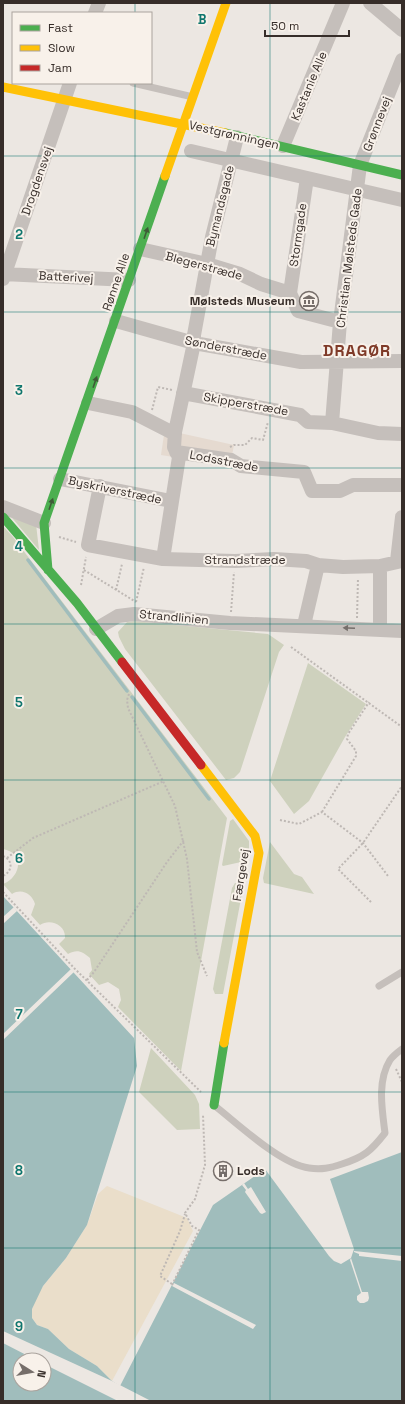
<svg xmlns="http://www.w3.org/2000/svg" width="405" height="1404" viewBox="0 0 405 1404" font-family="'Space Grotesk',sans-serif">
<rect width="100%" height="100%" fill="#ece7e2"/>
<path fill="#ced1bd" d="M8 513 36 524 39 550Z
M3 526 13 537 227 818 181 1071 118 1007 121 1000 119 989 108 982 99 985 89 974 92 970 90 958C82 951 77 949 68 954L59 944 65 938C66 925 50 918 40 925L31 915 35 904C32 894 22 888 12 894L3 884C21 877 25 853 3 849Z
M134 621 268 634 284 645 279 652 240 772 234 778 226 780 125 649 119 637 118 632 127 622Z
M308 663 366 704 345 737 309 801 294 814 270 781Z
M233 819 249 841V853L241 862 223 866 222 865 230 821Z
M270 842 294 874 302 877 314 894 264 883 263 878Z
M235 883 239 884 243 888 223 994H215L213 989 232 888Z
M151 1048 195 1095 199 1104 200 1129 177 1130 139 1092Z"/>
<path fill="#eadeca" d="M107 1186 187 1218 193 1231 112 1381 97 1366 69 1349 48 1329 37 1325 32 1318V1309L35 1300 43 1286 66 1258 87 1225 98 1194Z"/>
<path fill="#e5dad0" d="M165 428 175 432 234 445 230 466 161 455Z"/>
<path fill="#a0bdbc" fill-rule="evenodd" d="M3 896 134 1038 137 1066 87 1225 66 1258 43 1286 32 1309V1318L37 1325 48 1329 69 1349 97 1366 112 1381 120 1386 213 1205 265 1169 329 1256 334 1261 341 1264 351 1258 354 1249 330 1179 402 1152V1401H3ZM20 1360H44V1384H20Z"/>
<path fill="#ece7e2" d="M14 907 17 911 3 924V917Z
M71 969 74 972 3 1040V1034Z
M244 1183 248 1189 251 1187 266 1212 262 1214 260 1213 245 1192 246 1190 242 1185Z
M354 1251 402 1256V1261L359 1256V1254L354 1252Z
M351 1258 362 1292H368L369 1298 368 1301 364 1303H360L357 1300V1296L361 1293 350 1260Z
M174 1283 256 1325 253 1329 172 1286Z
M3 1331 112 1381 151 1401H118L44 1364V1360H36L3 1343Z"/>
<g fill="none" stroke-linecap="round" stroke-linejoin="round">
<path stroke="#a0bdbc" stroke-width="3.5" d="M28 560 127 691
M132 697 209 799"/>
<path stroke="#beb8b4" stroke-width="2" stroke-dasharray="2 2" stroke-linecap="butt" d="M152 410 158 387 172 390
M230 447 234 445H245L252 438 263 440 268 422
M59 537 76 542
M84 570 136 602
M81 585 86 557
M116 590 122 564
M136 602 144 567
M231 612 234 572
M357 618 358 578
M291 647 402 727
M129 694 127 700 128 708 175 806 187 859 197 952 207 976
M322 812 356 756V751L347 739 348 734 369 702
M280 820 299 824 322 812 363 843 388 876
M3 856C13 860 13 871 3 876
M7 858 33 838 164 781
M3 892 75 969 201 1092
M371 902 338 869 363 843 402 786
M87 980 94 972 167 862 184 840
M396 1069 402 1082
M172 1284 160 1276 180 1231 185 1214
M172 1285 199 1230 192 1226 185 1213 195 1199 205 1165 203 1115"/>
<path stroke="#c5bfbb" stroke-width="7" d="M133 83 193 97
M379 986 402 972
M215 1106C237 1123 281 1165 309 1168 321 1170 330 1168 342 1164 364 1157 371 1151 385 1133 382 1109 377 1081 390 1060 393 1056 398 1052 402 1049"/>
<path stroke="#c5bfbb" stroke-width="14" d="M370 3 402 30
M95 13 99 3
M283 146 343 3
M191 151 402 200
M140 249 207 264 240 274 261 284 290 293
M3 274 129 280
M3 279 70 83
M290 293 307 178
M290 293 298 311 340 322
M116 321 194 343 301 362 402 361
M183 393 300 415 308 422 332 423 378 433 402 434
M88 403 132 412 175 434
M332 423 340 322 360 165 402 60
M176 452 231 460 241 466 304 472 312 491H340L353 485H402
M60 479 171 501
M100 486 88 545 163 559 235 561 274 559 306 561 318 565 343 567 380 566 402 561
M3 507 44 523
M163 559 179 457 174 447 175 432 194 343V335L212 237 237 137
M397 561 402 517
M380 566V630
M304 625 318 565
M96 629 118 616 134 614 230 623 402 631"/>
<path stroke="#4caf50" stroke-width="9" d="M225 133 402 175
M3 517 77 603 122 662
M48 570 44 523 165 176
M214 1105 224 1043"/>
<path stroke="#ffc107" stroke-width="9" d="M3 87 225 133
M165 176 226 3
M201 765 255 836 259 853 224 1043"/>
<path stroke="#c62828" stroke-width="9" d="M122 662 201 765"/>
</g>
<defs><path id="oneway-solid" d="M-6-.8H1V-3.2L6.5 0L1 3.2V.8H-6Z"/></defs>
<g fill="#3e5a37">
<use href="#oneway-solid" transform="translate(146 233) rotate(-71)"/>
<use href="#oneway-solid" transform="translate(95 382) rotate(-71)"/>
<use href="#oneway-solid" transform="translate(51 504) rotate(-71)"/>
</g>
<use fill="#766f6b" href="#oneway-solid" transform="translate(349 628) rotate(-177)"/>
<path fill="none" stroke="#0f766e" stroke-width="1" stroke-opacity="0.55" d="M135 3V13M270 3V1401M135 83V1401M3 156H402M3 312H402M3 468H402M3 624H402M3 780H402M3 936H402M3 1092H402M3 1248H402"/>
<defs>
<g id="museum-ring" transform="scale(1)"><circle r="9.5" fill="#f8f1ea" stroke="#766e6a" stroke-width="1.5"/><path d="M0-6L6-3V-2H-6V-3ZM-5-1h2V3h-2ZM-1-1h2V3h-2ZM3-1h2V3H3ZM-6 4H6V6H-6Z" fill="#766e6a"/></g>
<g id="building-ring" transform="scale(1)"><circle r="9.5" fill="#f8f1ea" stroke="#766e6a" stroke-width="1.5"/><path d="M-4-6H4V6H1V3H-1V6H-4ZM-2.5-4.3h1.7v1.8h-1.7ZM.8-4.3h1.7v1.8H.8ZM-2.5-1h1.7V.8h-1.7ZM.8-1h1.7V.8H.8Z" fill="#766e6a"/></g>
</defs>
<g fill-rule="evenodd">
<use href="#museum-ring" x="309" y="301"/>
<use href="#building-ring" x="223" y="1171"/>
</g>
<g text-anchor="middle" dominant-baseline="central" stroke-width="4" stroke-linejoin="round" paint-order="stroke">
<g font-size="12" fill="#362d29" stroke="#f8f1ea">
<text transform="translate(309 86) rotate(-67)">Kastanie Alle</text>
<text transform="translate(377 124) rotate(-69)">Grønnevej</text>
<text transform="translate(234 135) rotate(13)">Vestgrønningen</text>
<text transform="translate(37 181) rotate(-71)">Drogdensvej</text>
<text transform="translate(220 206) rotate(-76)">Bymandsgade</text>
<text transform="translate(298 235) rotate(-82)">Stormgade</text>
<text transform="translate(349 258) rotate(-83)">Christian Mølsteds Gade</text>
<text transform="translate(204 266) rotate(15)">Blegerstræde</text>
<text transform="translate(66 277) rotate(3)">Batterivej</text>
<text transform="translate(116 282) rotate(-71)">Rønne Alle</text>
<text transform="translate(226 348) rotate(11)">Sønderstræde</text>
<text transform="translate(246 404) rotate(10)">Skipperstræde</text>
<text transform="translate(224 461) rotate(11)">Lodsstræde</text>
<text transform="translate(115 490) rotate(12)">Byskriverstræde</text>
<text x="245" y="560">Strandstræde</text>
<text transform="translate(174 617) rotate(5)">Strandlinien</text>
<text transform="translate(241 875) rotate(-81)">Færgevej</text>
</g>
<g font-size="12" font-weight="bold" fill="#362d29" stroke="#f8f1ea" text-anchor="end">
<text x="295" y="301">Mølsteds Museum</text>
<text x="237" y="1171" text-anchor="start">Lods</text>
</g>
<g font-size="16" font-weight="bold" letter-spacing="1" fill="#7f3a28" stroke="#f8f1ea">
<text x="357" y="350">DRAGØR</text>
</g>
</g>
<g font-size="13" text-anchor="middle" font-weight="bold" fill="#0f766e" stroke="#f8f1ea" stroke-width="4" stroke-linejoin="round" paint-order="stroke">
<text x="202" y="24">B</text>
<text x="19" y="239">2</text>
<text x="19" y="395">3</text>
<text x="19" y="551">4</text>
<text x="19" y="707">5</text>
<text x="19" y="863">6</text>
<text x="19" y="1019">7</text>
<text x="19" y="1175">8</text>
<text x="19" y="1331">9</text>
</g>
<rect width="405" height="1404" fill="none" stroke="#362d29" stroke-width="8"/>
<rect x="12" y="12" width="140" height="72" fill="#f8f1ea" stroke="#aaa39d"/>
<rect x="20" y="25" width="20" height="6" fill="#4caf50" stroke="#aaa39d"/>
<text x="48" y="32" font-size="12" fill="#362d29">Fast</text>
<rect x="20" y="45" width="20" height="6" fill="#ffc107" stroke="#aaa39d"/>
<text x="48" y="52" font-size="12" fill="#362d29">Slow</text>
<rect x="20" y="65" width="20" height="6" fill="#c62828" stroke="#aaa39d"/>
<text x="48" y="72" font-size="12" fill="#362d29">Jam</text>
<g transform="translate(32 1372) rotate(101)"><circle r="19" fill="#f8f1ea" stroke="#aaa39d"/>
<path d="M0-3L7 15L0 10L-7 15Z" fill="#766e6a"/>
<text y="-6" font-size="11" font-weight="bold" text-anchor="middle" fill="#362d29">N</text>
</g>
<path d="M265 30v6h84v-6" fill="none" stroke="#362d29" stroke-width="2"/>
<text x="271" y="30" font-size="12" fill="#362d29" stroke="#f8f1ea" stroke-width="3" paint-order="stroke">50 m</text>
</svg>
